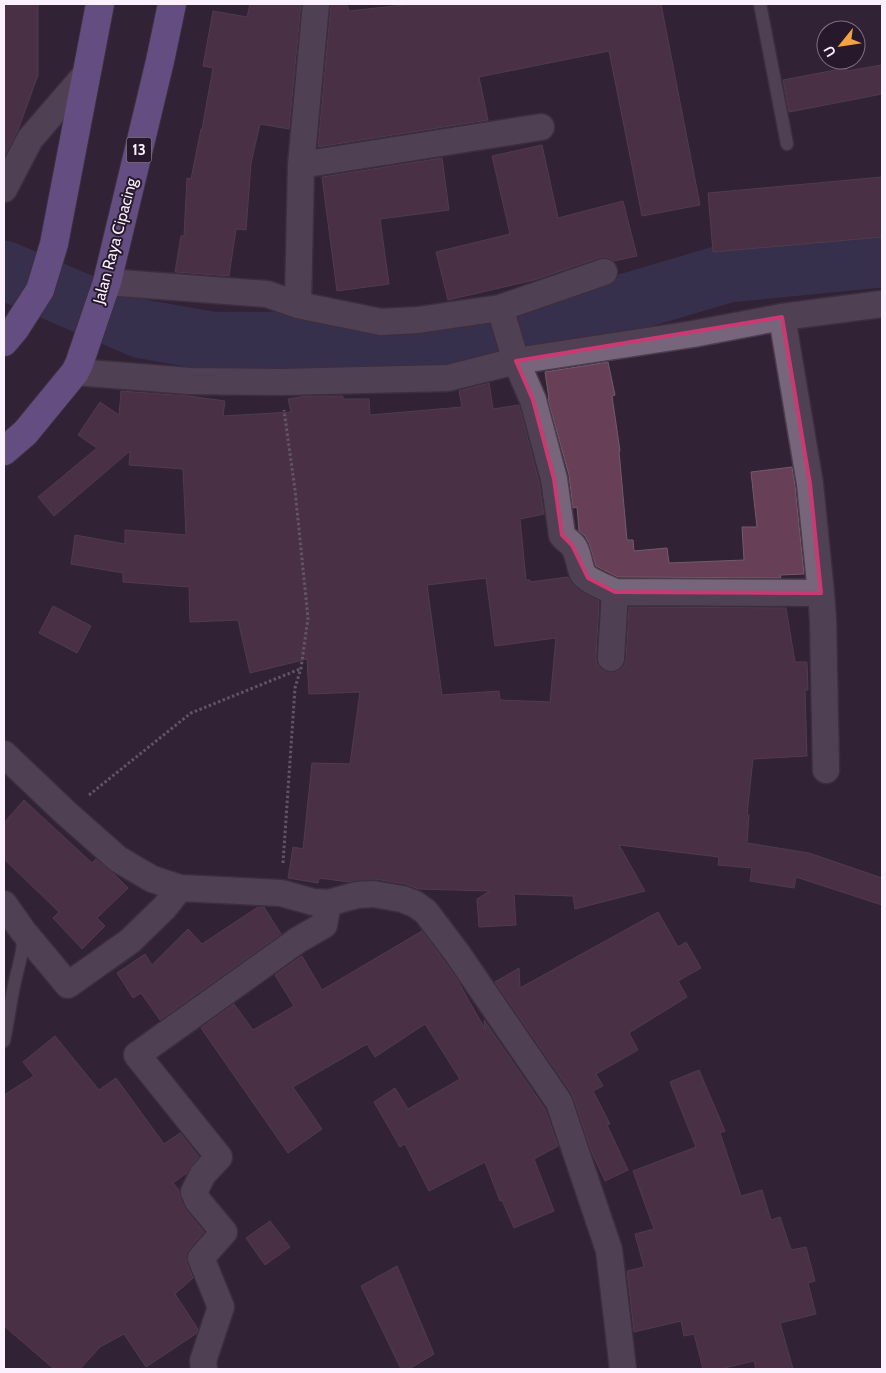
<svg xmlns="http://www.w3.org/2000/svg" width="886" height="1373" viewBox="0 0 886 1373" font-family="Cabin,sans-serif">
<rect width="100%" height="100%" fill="#312235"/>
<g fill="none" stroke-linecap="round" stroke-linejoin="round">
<path stroke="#3e4268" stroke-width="59" d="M4 270 142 329 211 341 449 342 616 306 728 273 882 258"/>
</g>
<path fill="#674058" stroke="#735a69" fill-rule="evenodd" d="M4 4H38V75L18 130 4 157Z
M250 4H301L289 129 260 124 251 163 246 230 236 229 229 276 175 272 181 236H184L187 178 191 179 201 129H202L213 68 203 66 213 11 247 17Z
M331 4H347L349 11 413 4H661L700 205 642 216 609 51 479 77 488 120 318 147Z
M882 65V94L789 112 783 80 846 68 847 71Z
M542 145 558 218 623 201 637 256 614 261 607 257 599 258 534 280 448 300 436 252 510 234 492 156Z
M442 158 449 210 380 219 389 284 337 291 322 177Z
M882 177V237L713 252 708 193Z
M608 362 615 395 612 396 620 451H619L627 540H633L634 551 667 548 669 563 744 560 742 527H757L751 472 792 467 795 486 804 574 780 575 781 578 618 577 596 566 589 543 585 536 579 531 577 507 573 508 569 475 548 400 549 399 545 372Z
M489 383 493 409 519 405 539 482 544 514 520 519 526 580H530V582L568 577 572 584 577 589 599 601 596 657 597 664 602 670 611 673 618 671 624 666 626 659 629 607 786 608 795 662H807L808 690H805L807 756 753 759 747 815H749L747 843 809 853 882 878V905L796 877 794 888 750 881 752 868 718 865 719 857 619 845 645 891 575 909 573 896 514 894 516 925 479 927 477 899 490 891 418 889 405 884 375 879 349 882 319 878 318 883 288 878 293 847 303 849 312 763 350 764 360 692 309 694 307 659 250 673 238 620 190 622 189 587 123 582V573L71 564 75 535 125 544V530L186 535 183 469 129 465 130 451 54 516 38 497 97 448 78 435 100 402 119 415 121 391 189 396 225 401 223 416 291 412 288 399 307 396H343V399H369L370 415 462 407 459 391ZM486 578 495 646 556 638 550 702 500 700 499 691 442 695 427 585Z
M53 606 91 626 77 653 39 633Z
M24 800 92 863 96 859 115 875 128 888 97 918 105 926 82 949 53 918 59 912 4 859V823Z
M258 907H264L281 934 160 1020 141 993 133 998 117 973 145 954 152 965 188 929 202 944Z
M658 912 678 947 686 942 701 968 678 981 687 997 629 1033 638 1050 596 1074 603 1086 593 1091 610 1124 607 1125 628 1170 605 1181 592 1153 572 1094 495 982 519 968 520 988Z
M422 931 455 976 485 1029 484 1020 545 1109 558 1146 534 1159 554 1211 514 1228 502 1200 500 1201 485 1162 429 1191 405 1144 400 1147 374 1102 395 1088 408 1109 460 1079 425 1024 375 1057 367 1044 293 1087 322 1129 288 1153 201 1028 234 1004 253 1030 294 1006 275 975 302 956 322 990Z
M55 1036 99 1090 116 1078 164 1144 180 1133 199 1157 192 1164 187 1173 173 1183 179 1190 180 1198 186 1210 204 1232 190 1248 186 1255 187 1264 193 1278 175 1294 198 1329 197 1333 146 1367 124 1334 100 1347 80 1369H54L4 1326V1095L34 1076 23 1062Z
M699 1070 725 1131 720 1133 741 1196 762 1190 771 1220 780 1217 791 1250 806 1247 815 1281 808 1283 816 1314 780 1323 793 1369H756L754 1361 720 1369H703L694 1334 684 1336 681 1321 634 1332 627 1271 644 1267 635 1234 654 1229 633 1171 696 1147 670 1082Z
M270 1221 290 1247 265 1265 246 1238Z
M397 1266 434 1354 409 1369H401L361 1286Z"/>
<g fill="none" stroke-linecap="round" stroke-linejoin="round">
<g stroke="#4b3d4e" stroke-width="15">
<path id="lane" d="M760 4 787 144
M4 1041C8 1023 10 1004 14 986 17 969 24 953 23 936"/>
</g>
<g stroke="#4b3d4e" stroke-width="29">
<path id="street" d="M301 165 541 127
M4 189 30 139 87 73
M107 282 267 294 298 305 381 322 418 320 500 308 604 272
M298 305 301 165 316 4
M500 308 516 361 533 400 554 479 562 535C565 540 571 542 574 547 579 555 579 566 583 574 588 581 607 588 615 592L821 593 823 620 826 770
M782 317 882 304
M75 372 189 381 281 382 448 378 516 361 693 334 782 317 810 484 821 593
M611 658 615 592
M4 754 66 813 118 859 152 879 180 888 281 893 313 902 328 903 357 895 373 894 402 899 415 904 426 912 457 953 559 1102 609 1250 623 1369
M4 904 23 931 68 985 130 941 164 908 180 888
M204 1369 203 1361 221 1307 201 1258 224 1232 198 1201 194 1192 203 1174 219 1157 137 1055 298 940 324 925 328 903"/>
</g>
<g stroke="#4b3d4e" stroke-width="30">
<path id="highway" d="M4 342 15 329 40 290 54 244 100 4
M4 451 25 433 75 372 79 364 107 282 160 61 172 4"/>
</g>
<path stroke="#9f93a3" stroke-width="3" stroke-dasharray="2.5 2.5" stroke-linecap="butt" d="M89 795 191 713 300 669
M283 863 295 688 301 668 308 618 295 490 284 410"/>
<use href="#lane" stroke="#77657b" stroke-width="12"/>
<use href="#street" stroke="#77657b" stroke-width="26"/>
<use href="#highway" stroke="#a383dd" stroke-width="28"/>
</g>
<path d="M0 0H886V1373H0ZM782 317 810 484 821 593 615 592 588 578 572 545 562 535 554 479 533 400 516 361Z" fill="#312235" fill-opacity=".55" fill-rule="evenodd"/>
<path fill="none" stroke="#cb3973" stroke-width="4" stroke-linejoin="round" d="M782 317 810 484 821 593 615 592 588 578 572 545 562 535 554 479 533 400 516 361Z"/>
<g text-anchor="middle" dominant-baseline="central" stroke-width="4" stroke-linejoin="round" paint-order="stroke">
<rect fill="#27182b" stroke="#bbb0bf" stroke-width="1" x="126.5" y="137.5" width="25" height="25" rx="4"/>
<g font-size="15" font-weight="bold" fill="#fbf1fe">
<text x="139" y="150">13</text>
</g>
<g font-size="16" fill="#fbf1fe" stroke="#27182b">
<text transform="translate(115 241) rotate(-75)">Jalan Raya Cipacing</text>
</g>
</g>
<rect width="886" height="1373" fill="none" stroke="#fbf1fe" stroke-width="10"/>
<g transform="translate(841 45) rotate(240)"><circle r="24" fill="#27182b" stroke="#7c6f7f"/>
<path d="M0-4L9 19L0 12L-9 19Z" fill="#f4a344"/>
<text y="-8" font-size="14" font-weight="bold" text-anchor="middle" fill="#fbf1fe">U</text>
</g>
</svg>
